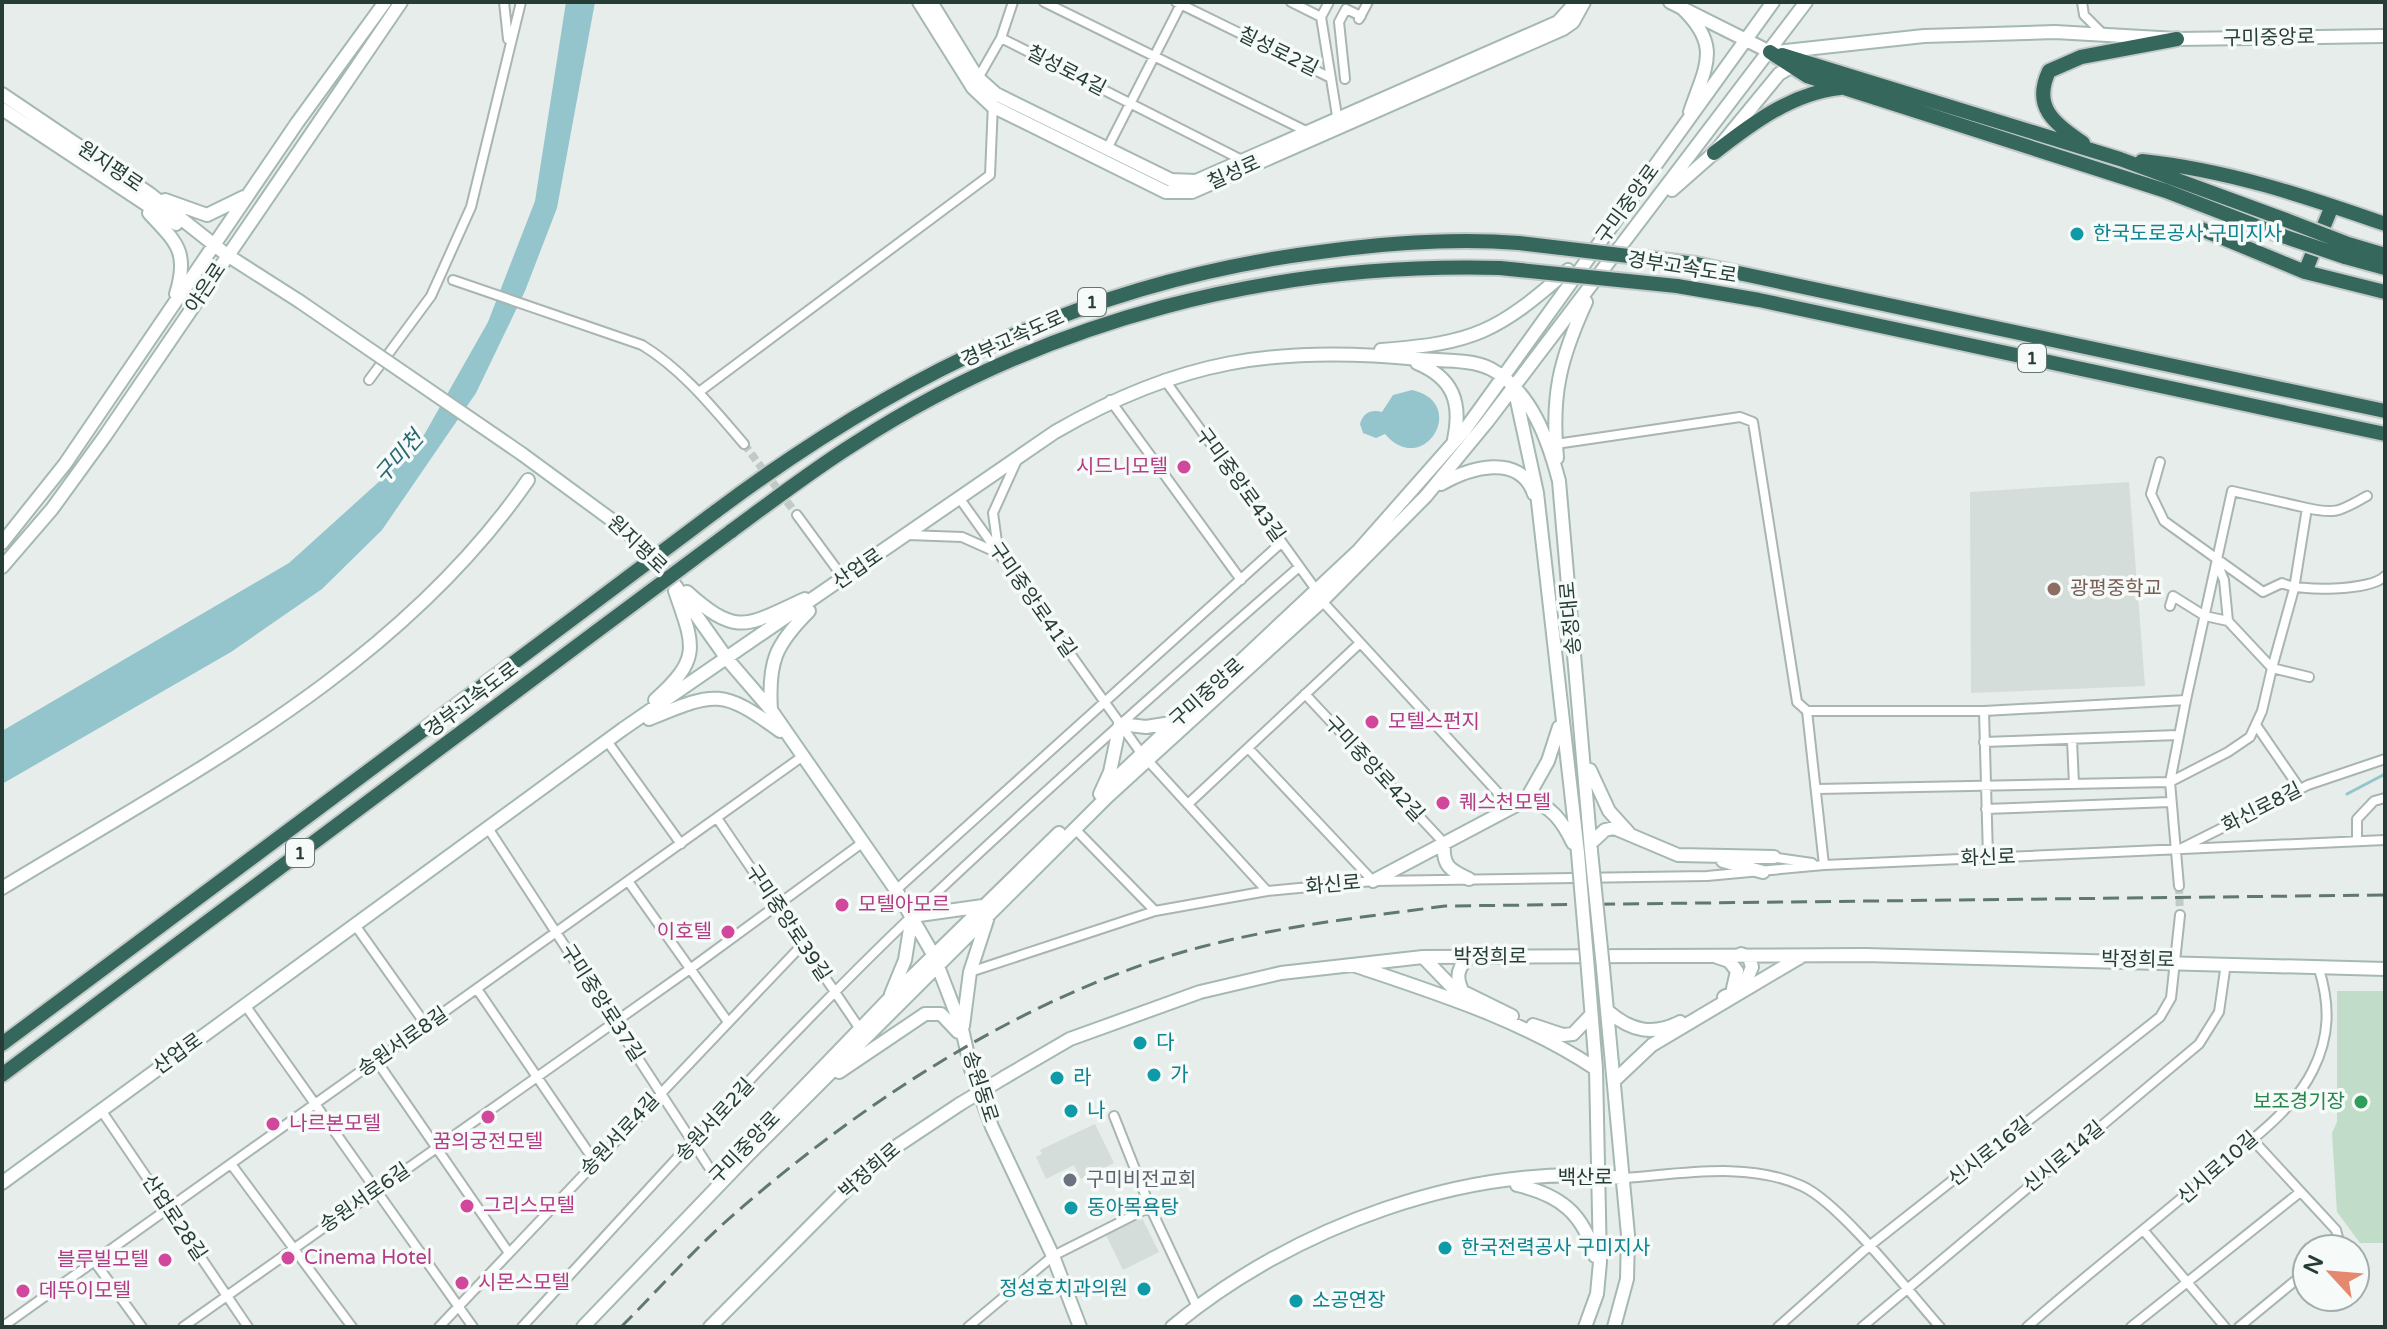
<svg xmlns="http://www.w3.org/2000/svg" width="2387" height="1329" viewBox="0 0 2387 1329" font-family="'Varela Round','Noto Sans KR',sans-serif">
<rect width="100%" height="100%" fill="#e6edea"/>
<path fill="#d4ddd9" d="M2129 482 2145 686 1971 693 1970 492Z
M1095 1124 1114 1163 1081 1179 1074 1165 1046 1179 1036 1157 1042 1154 1040 1150Z
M1142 1218 1159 1252 1123 1270 1106 1235Z"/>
<path fill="#c1dcc8" d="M2337 991H2385V1243H2360L2337 1212 2332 1133 2337 1122Z"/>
<path fill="#94c4cc" d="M566 2H595L557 208 525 291 476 393 382 530 322 589 231 652 2 784V731L289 563 403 460 424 435 488 322 535 201Z
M1412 390C1470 403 1423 479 1385 434L1376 438 1363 433 1360 424C1363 413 1371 409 1382 412L1393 395Z"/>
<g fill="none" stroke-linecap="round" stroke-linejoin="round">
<path stroke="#94c4cc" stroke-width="3" d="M2347 794 2385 774"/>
<path stroke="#c0cac6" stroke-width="8" stroke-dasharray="8 4" stroke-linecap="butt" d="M744 444 797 515
M2179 886 2180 915"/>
<g stroke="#a9b5b1" stroke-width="12">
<path id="street" d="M504 2 508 39
M1044 2 1306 131
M1176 2 1331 78
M1291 2 1321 17
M1329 2 1321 17 1338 122
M2082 2 2084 15 2102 33
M1359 19 1368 2
M1001 38 1242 160
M1345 79 1339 22 1346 9 1361 16
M977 80 1001 38 1013 2
M1107 149 1182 2
M453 280 642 345C683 370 713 408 744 444
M1164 379 1317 591
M369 380 431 296 471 207 521 2
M699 392 990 175 993 103
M1110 400 1241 580
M1556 444 1740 417 1753 422 1797 702 1807 711
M2160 462 2151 494 2164 521 2263 592 2282 583C2299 592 2371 591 2385 576
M960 499 1141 753 1267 891
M2307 508C2338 515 2341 510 2367 496
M797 515 844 579
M908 535 962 537 998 553
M998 549 993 513 1017 460
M2217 563 2224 580 2228 621
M1322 601 1511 807
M2170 606 2173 596 2205 616 2228 621 2272 668
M1305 694 1444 843
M2186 700 2232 491 2307 508 2294 589 2272 668
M1984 711 1988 857
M2256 725 2300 789
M2072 740 2074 784
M607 741 681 844
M1984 742 2178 735
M1248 748 1373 881
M1817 789 2170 782 2228 752 2250 737 2262 711 2272 668 2309 677
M1188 804 1360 643
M1986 809 2170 802
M717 818 860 1029
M488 828 716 1178
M1075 829 1155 911
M2357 840V819L2374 801 2385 798
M2178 850 2308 785 2385 759
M1770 857 1812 863
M1824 865 1807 711H1984L2186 700 2170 782 2179 886
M628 881 728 1022
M896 890 1281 543
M355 925 426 1025
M970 972 1155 911 1267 891 1373 881 1707 876 1824 865 2385 840
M477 989 595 1162
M245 1005 473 1327
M376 1060 509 1253
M101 1110 248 1327
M1114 1116 1150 1207 1197 1307
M2252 1139 2336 1230 2339 1241 2334 1249
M231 1164 352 1327
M1625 1178C1681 1174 1748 1161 1802 1186 1840 1203 1909 1292 1940 1327
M2144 1231 2225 1327
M94 1261 142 1327
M2 1327 803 756
M183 1327 690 969 862 843
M439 1327 803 944
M522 1327C650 1188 776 1046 913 915 1038 796 1168 681 1299 567
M968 1327 1053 1256 1150 1207
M1778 1327 1868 1247 2160 1017 2171 998 2180 915
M1862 1327 2199 1044 2219 1012 2226 963
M2027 1327C2088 1273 2153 1223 2215 1170 2250 1141 2293 1111 2313 1070 2330 1036 2330 1005 2319 969
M2131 1327 2299 1193
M2239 1327 2307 1271"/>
</g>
<g stroke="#a5b8b1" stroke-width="16">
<path id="secondary" d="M919 2 973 88 992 106 1166 192H1192L1563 29 1573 22 1584 2
M931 2 977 77 996 94 1171 180 1196 181 1558 22 1576 2
M1670 2 1770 52
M1681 7C1722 46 1706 65 1690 112
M1777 52 1924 36 2055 32 2177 39 2385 36
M2 94 150 194 227 255 299 301
M2 109 176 224
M1672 190 1714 153 1779 74 1799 62
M165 200 207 215 244 197
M149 213C177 243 189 252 176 294
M1381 350C1475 343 1497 332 1568 270
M1417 363C1453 378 1462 402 1454 440
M1514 387 1537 493 1578 853
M522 454 624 529 667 574 728 660 771 710 896 890 934 956 962 1029 971 1069 992 1127 1053 1256 1080 1327
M1557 458C1551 395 1560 359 1586 302
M1441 484C1469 468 1520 452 1534 494
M2 543 65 464 297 123 385 2
M2 567 52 509 105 436 401 2
M687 592C738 638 747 625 805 599
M655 700C702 658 694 646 675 591
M771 710C768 662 775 645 809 611
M649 719C715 692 721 688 780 731
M1590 770 1609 811 1628 832
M1113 781 1359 550 1464 431 1773 2
M1100 794 1110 772 1120 724 1146 727 1171 723
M1526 800 1548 761 1559 727
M1444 843C1442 866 1450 870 1469 879
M1591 843 1605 830 1614 828 1678 855 1774 857
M1723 861 1763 872
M1373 881 1526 800C1550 803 1563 822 1573 843
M2 888C191 773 399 667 528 480
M912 916 983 906
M1741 954 1749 957 1752 967 1742 991
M1423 957 1451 986 1512 1016
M1717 957 1729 961 1737 971 1732 993 1724 997
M1353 965C1436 993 1523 1020 1596 1069
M1603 968 1628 1235 1627 1279 1614 1327
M1463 992C1456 979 1456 968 1469 958
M891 994 905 960 912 916
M1609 1012C1631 1031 1653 1036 1680 1022
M1533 1025 1563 1035 1573 1034 1591 1015
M963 1026 970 972 987 920
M839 1072 925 1014H941L958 1032
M1005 1077 1070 1039 1200 992 1281 973 1423 957 1865 955 2385 969
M1615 1080 1652 1045 1802 956
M778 1114 888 1000 1059 833
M2 1183 623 729 1055 432C1179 360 1276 345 1419 359 1440 361 1472 359 1491 369 1531 391 1548 439 1559 481L1591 851
M1517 1185C1560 1195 1583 1213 1595 1256
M583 1327 746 1157 1107 797 1322 601 1426 496 1487 422 1806 2
M710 1327 876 1160 960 1104
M1172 1327C1291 1228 1468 1161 1625 1178
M1585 1327 1597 1294 1600 1262 1596 1069 1588 970"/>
</g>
<g stroke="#c2c9c7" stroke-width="18">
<path id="highway" d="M1770 52 1807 76 2166 191 2280 235
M1782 55 2120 159 2286 220
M2083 143C2054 123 2032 107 2049 71L2081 57 2177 39
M1714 153C1751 124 1792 93 1840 88
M2142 161C2227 170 2305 196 2385 224
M2201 229 2305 272 2385 292
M2348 244 2385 255
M2345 257 2385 268
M1696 264 2385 411
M2305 272 2332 206
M1677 286 1759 300 2385 434
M715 512C899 374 1090 281 1320 252 1386 243 1452 238 1519 243
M730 532C771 502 811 471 854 444 1047 319 1272 262 1500 268
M2 1044 583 611
M2 1075 597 631"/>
</g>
<use href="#street" stroke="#fff" stroke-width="8"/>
<use href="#secondary" stroke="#fff" stroke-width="12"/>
<use href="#highway" stroke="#35675c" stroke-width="14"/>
<path stroke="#617872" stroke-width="3" stroke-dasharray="16 8" stroke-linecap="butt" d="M621 1327C655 1293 688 1256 723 1224 855 1106 1028 992 1201 947 1281 926 1363 917 1445 906L2385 895"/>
<g stroke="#a5b8b1" stroke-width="16" stroke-linecap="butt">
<path id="secondary-bridge" d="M299 301 522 454
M1591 851 1603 968
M1578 853 1588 970
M960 1104 1005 1077"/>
</g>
<g stroke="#c2c9c7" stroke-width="18" stroke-linecap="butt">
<path id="highway-bridge" d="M2286 220 2348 244
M2280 235 2345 257
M1519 243 1696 264
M1500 268 1677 286
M583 611 715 512
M597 631 730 532"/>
</g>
<use href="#secondary-bridge" stroke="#fff" stroke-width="12"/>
<use href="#highway-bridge" stroke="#35675c" stroke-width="14"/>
</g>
<g fill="#0f9aa8" stroke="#f6faf8" stroke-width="3">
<circle cx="2077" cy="234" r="8"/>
<circle cx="1140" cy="1043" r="8"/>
<circle cx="1154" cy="1075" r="8"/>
<circle cx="1057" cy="1078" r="8"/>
<circle cx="1071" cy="1111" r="8"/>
<circle cx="1071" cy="1208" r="8"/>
<circle cx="1445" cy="1248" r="8"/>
<circle cx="1144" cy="1289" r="8"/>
<circle cx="1296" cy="1301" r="8"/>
</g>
<g fill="#d1479c" stroke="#f6faf8" stroke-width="3">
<circle cx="1184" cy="467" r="8"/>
<circle cx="1372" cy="722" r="8"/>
<circle cx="1443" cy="803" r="8"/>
<circle cx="842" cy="905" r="8"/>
<circle cx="728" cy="932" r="8"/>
<circle cx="488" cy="1117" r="8"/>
<circle cx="273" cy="1124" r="8"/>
<circle cx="467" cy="1206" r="8"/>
<circle cx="288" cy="1258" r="8"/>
<circle cx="165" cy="1260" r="8"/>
<circle cx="462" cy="1283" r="8"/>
<circle cx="23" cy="1291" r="8"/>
</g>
<circle fill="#8d6e63" stroke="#f6faf8" stroke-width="3" cx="2054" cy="589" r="8"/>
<circle fill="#2e9e5b" stroke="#f6faf8" stroke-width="3" cx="2361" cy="1102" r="8"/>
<circle fill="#6b7280" stroke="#f6faf8" stroke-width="3" cx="1070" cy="1180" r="8"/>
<g text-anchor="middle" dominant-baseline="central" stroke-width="7" stroke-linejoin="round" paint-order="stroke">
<g fill="#f6faf8" stroke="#647671" stroke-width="2">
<rect x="1078" y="288" width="28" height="28" rx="6"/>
<rect x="2018" y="344" width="28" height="28" rx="6"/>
<rect x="286" y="839" width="28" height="28" rx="6"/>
</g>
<g font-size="18" font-weight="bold" fill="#263d37">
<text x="1092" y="302">1</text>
<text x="2032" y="358">1</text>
<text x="300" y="853">1</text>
</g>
<g font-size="20" fill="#263d37" stroke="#f6faf8">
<text transform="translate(2269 38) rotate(-1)">구미중앙로</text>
<text transform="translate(1278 52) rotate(26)">칠성로2길</text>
<text transform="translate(1066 71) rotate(27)">칠성로4길</text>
<text transform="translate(110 167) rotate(34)">원지평로</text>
<text transform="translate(1234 173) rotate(-24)">칠성로</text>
<text transform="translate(1628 204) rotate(-54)">구미중앙로</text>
<text transform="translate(1682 268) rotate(9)">경부고속도로</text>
<text transform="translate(206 288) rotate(-56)">야은로</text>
<text transform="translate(1013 339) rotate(-24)">경부고속도로</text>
<text transform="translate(1240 485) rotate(54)">구미중앙로43길</text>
<text transform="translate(637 545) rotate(44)">원지평로</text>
<text transform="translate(858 569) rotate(-35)">산업로</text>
<text transform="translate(1032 600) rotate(55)">구미중앙로41길</text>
<text transform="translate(1571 618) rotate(-95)">송정대로</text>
<text transform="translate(1207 693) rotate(-42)">구미중앙로</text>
<text transform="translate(472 700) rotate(-37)">경부고속도로</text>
<text transform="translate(1374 769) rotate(47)">구미중앙로42길</text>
<text transform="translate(2262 808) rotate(-27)">화신로8길</text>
<text transform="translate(1988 858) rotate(-2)">화신로</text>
<text transform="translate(1333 885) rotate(-5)">화신로</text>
<text transform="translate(788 923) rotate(56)">구미중앙로39길</text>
<text x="1490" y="957">박정희로</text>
<text transform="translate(2138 960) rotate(1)">박정희로</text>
<text transform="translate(602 1003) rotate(57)">구미중앙로37길</text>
<text transform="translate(403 1042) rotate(-35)">송원서로8길</text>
<text transform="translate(178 1054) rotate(-36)">산업로</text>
<text transform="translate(980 1087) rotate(72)">송원동로</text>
<text transform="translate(715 1120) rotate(-47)">송원서로2길</text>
<text transform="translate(620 1135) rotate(-47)">송원서로4길</text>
<text transform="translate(745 1148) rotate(-46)">구미중앙로</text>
<text transform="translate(1990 1152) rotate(-38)">신시로16길</text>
<text transform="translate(2064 1157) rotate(-40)">신시로14길</text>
<text transform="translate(2218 1168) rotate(-41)">신시로10길</text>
<text transform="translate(870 1171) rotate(-41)">박정희로</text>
<text x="1585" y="1178">백산로</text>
<text transform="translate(365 1198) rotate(-35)">송원서로6길</text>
<text transform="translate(174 1218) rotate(56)">산업로28길</text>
</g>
<g font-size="20" fill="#0d838f" stroke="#f6faf8" text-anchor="start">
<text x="2093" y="234">한국도로공사 구미지사</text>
<text x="1156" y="1043">다</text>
<text x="1170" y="1075">가</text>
<text x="1073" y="1078">라</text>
<text x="1087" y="1111">나</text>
<text x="1087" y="1208">동아목욕탕</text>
<text x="1461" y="1248">한국전력공사 구미지사</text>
<text x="1128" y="1289" text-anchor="end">정성호치과의원</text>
<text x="1312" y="1301">소공연장</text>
</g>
<g font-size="20" fill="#b23c85" stroke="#f6faf8" text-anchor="start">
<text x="1168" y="467" text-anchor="end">시드니모텔</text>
<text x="1388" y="722">모텔스펀지</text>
<text x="1459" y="803">퀘스천모텔</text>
<text x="858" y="905">모텔아모르</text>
<text x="712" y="932" text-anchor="end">이호텔</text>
<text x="289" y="1124">나르본모텔</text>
<text x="488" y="1142" text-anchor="middle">꿈의궁전모텔</text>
<text x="483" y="1206">그리스모텔</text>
<text x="304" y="1258">Cinema Hotel</text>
<text x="149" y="1260" text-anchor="end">블루빌모텔</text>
<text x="478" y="1283">시몬스모텔</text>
<text x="39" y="1291">데뚜이모텔</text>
</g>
<g font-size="20" fill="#785e54" stroke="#f6faf8" text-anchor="start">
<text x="2070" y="589">광평중학교</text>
</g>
<g font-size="20" fill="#27864d" stroke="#f6faf8" text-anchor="end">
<text x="2345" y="1102">보조경기장</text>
</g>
<g font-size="20" fill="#5b616d" stroke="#f6faf8" text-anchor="start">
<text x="1086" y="1180">구미비전교회</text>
</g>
<g font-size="22" font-style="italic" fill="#266773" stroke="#f6faf8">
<text transform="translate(399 457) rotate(-49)">구미천</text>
</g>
</g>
<rect width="2387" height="1329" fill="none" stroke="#263d37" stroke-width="8"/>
<g transform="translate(2331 1273) rotate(296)"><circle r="38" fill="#f6faf8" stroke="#a3aeab" stroke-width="2"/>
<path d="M0-6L14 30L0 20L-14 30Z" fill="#e4896d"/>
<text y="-12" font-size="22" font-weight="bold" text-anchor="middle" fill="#263d37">N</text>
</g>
</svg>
